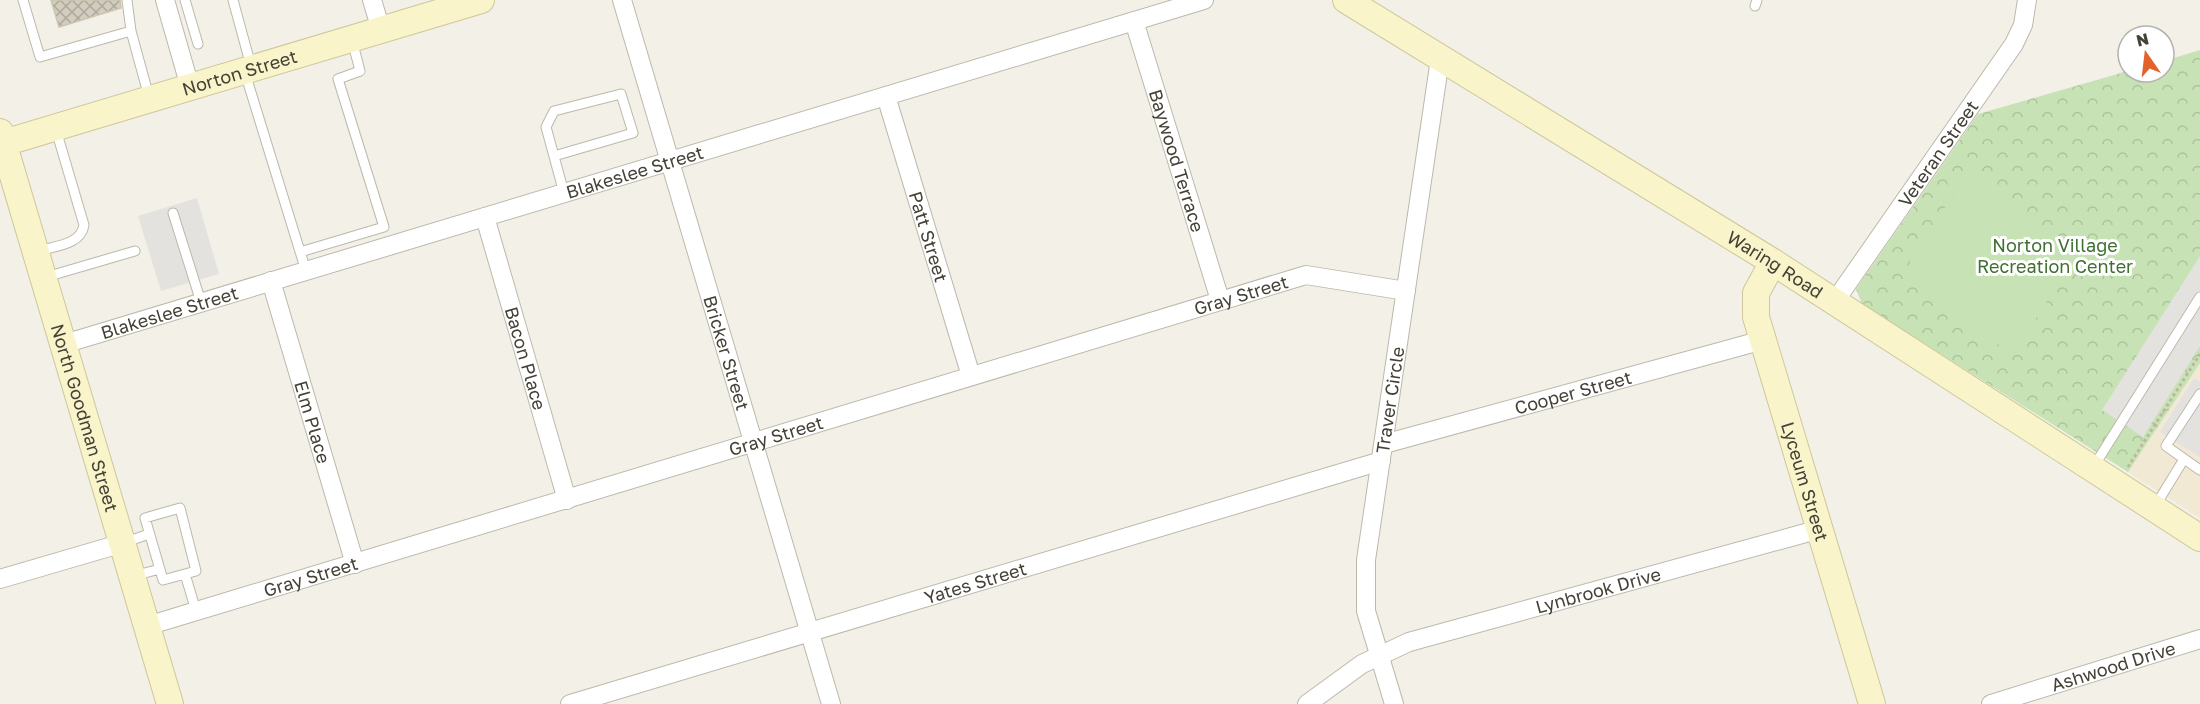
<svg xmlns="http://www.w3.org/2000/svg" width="2200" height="704" viewBox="0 0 2200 704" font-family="'Golos Text',sans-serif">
<defs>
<pattern id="park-crowns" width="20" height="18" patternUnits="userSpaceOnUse" patternTransform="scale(1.5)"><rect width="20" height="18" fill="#c7e2b4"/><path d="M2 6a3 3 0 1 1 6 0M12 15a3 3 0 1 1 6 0" fill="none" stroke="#acc39b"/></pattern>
<pattern id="building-cross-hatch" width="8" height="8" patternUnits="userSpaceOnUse" patternTransform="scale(1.5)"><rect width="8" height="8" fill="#d2cdbe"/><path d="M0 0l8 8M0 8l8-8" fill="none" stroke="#aca89b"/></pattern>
</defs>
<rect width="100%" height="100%" fill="#f2f0e7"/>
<path fill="#f2e9d4" d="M2200 363V518L2128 472Z"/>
<path fill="url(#park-crowns)" d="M2200 50V363L2128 472 1862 304 1856 289 1978 114 2128 71 2164 72V61Z"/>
<path fill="#c7e2b4" d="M1968 173 2010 199 2054 237 2061 279 2031 326 2008 351 1913 285 1910 260Z"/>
<path fill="#e3e2df" d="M197 198 219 274 161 291 138 216Z
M2200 256V346L2143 437 2102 410Z
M2194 378 2200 381V457L2160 432Z"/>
<path fill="url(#building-cross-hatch)" stroke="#ccc6b1" stroke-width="1.5" d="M51 0H120L121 8 59 27Z"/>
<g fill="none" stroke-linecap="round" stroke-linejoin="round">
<g stroke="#bcb9ab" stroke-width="11">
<path id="lane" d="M23 0 40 57 131 31 149 97
M127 0 131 31
M185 0 198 44
M233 0 251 66
M1755 6 1757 0
M245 73 306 271
M554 156 633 133 621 94 554 111 546 127 564 193
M173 213 201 302
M38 251C55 246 81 245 84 225L56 130
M300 252 384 227 338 79 360 71 352 40
M46 277 135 251
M2200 394 2166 446 2200 470
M2094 466 2200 297
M2154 508 2184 459
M123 543 149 534
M185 574 163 580 145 518 180 508 196 571 185 574 196 611
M133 576 160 569"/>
</g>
<g stroke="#bcb9ab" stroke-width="20">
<g id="street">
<path d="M165 0 190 87"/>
<path d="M372 0 381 30"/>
<path id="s1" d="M622 0 831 704"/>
<path id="s2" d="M1134 21 1220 300"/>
<path id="s3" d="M886 96 971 376"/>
<path id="s4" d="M485 217 567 500"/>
<path id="s5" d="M271 281 355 564"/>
<path id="s6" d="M1835 301 2014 44 2023 25 2027 0"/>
<path id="s7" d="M64 344 1204 0"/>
<path id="s8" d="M1384 444 1763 340"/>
<path d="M0 579 123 543"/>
<path id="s9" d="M147 626 1306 275 1406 291"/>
<path id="s10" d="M570 704 1381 461"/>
<path id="s11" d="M1307 704 1362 664 1409 642 1820 529"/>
<path id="s12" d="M1394 704 1366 611V560L1440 59"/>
<path id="s13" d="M1991 704 2200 639"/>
</g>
</g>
<g stroke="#cdc79b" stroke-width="28">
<g id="secondary">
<path id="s14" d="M1346 0 1773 262 2200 538"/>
<path id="s15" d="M0 132 170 704"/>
<path id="s16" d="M0 144 481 0"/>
<path id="s17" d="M1773 262 1756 293V317L1872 704"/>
</g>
</g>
<path stroke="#bdb69d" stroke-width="3" stroke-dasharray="3 3" stroke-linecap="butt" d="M2128 467 2200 354"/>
<use href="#lane" stroke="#fff" stroke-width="9"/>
<use href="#street" stroke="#fff" stroke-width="18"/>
<use href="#secondary" stroke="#f9f4ca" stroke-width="26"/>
</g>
<g text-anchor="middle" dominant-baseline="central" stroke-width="6" stroke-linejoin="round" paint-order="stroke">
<g font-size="18" fill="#444137" stroke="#fff">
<text stroke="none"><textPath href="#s16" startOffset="250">Norton Street</textPath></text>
<text stroke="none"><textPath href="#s6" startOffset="180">Veteran Street</textPath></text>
<text stroke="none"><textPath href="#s2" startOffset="146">Baywood Terrace</textPath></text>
<text stroke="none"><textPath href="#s7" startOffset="596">Blakeslee Street</textPath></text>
<text stroke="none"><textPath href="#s3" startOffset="147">Patt Street</textPath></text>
<text stroke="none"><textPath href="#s14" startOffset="504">Waring Road</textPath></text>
<text stroke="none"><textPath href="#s9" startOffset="1143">Gray Street</textPath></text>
<text stroke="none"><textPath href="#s7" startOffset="110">Blakeslee Street</textPath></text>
<text stroke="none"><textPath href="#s1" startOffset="368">Bricker Street</textPath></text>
<text stroke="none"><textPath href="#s4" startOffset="147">Bacon Place</textPath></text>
<text stroke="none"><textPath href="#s8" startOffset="196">Cooper Street</textPath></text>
<text stroke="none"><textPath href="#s12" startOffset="310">Traver Circle</textPath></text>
<text stroke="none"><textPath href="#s15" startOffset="298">North Goodman Street</textPath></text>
<text stroke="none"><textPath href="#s5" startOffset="147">Elm Place</textPath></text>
<text stroke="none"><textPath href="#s9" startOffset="657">Gray Street</textPath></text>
<text stroke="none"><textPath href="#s17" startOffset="231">Lyceum Street</textPath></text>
<text stroke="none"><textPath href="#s9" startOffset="171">Gray Street</textPath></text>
<text stroke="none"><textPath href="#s10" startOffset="423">Yates Street</textPath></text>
<text stroke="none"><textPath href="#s11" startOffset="316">Lynbrook Drive</textPath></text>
<text stroke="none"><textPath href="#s13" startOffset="128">Ashwood Drive</textPath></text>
</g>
<g font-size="18" fill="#3f7030" stroke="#fff">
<text x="2055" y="245">Norton Village<tspan x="2055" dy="21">Recreation Center</tspan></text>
</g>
</g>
<g transform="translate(2146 54) rotate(346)"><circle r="28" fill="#ffffff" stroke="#b4b3af" stroke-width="1.5"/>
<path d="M0-4.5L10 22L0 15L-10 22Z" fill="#e5612a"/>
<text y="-9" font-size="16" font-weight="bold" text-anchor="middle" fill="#444137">N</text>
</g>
</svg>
